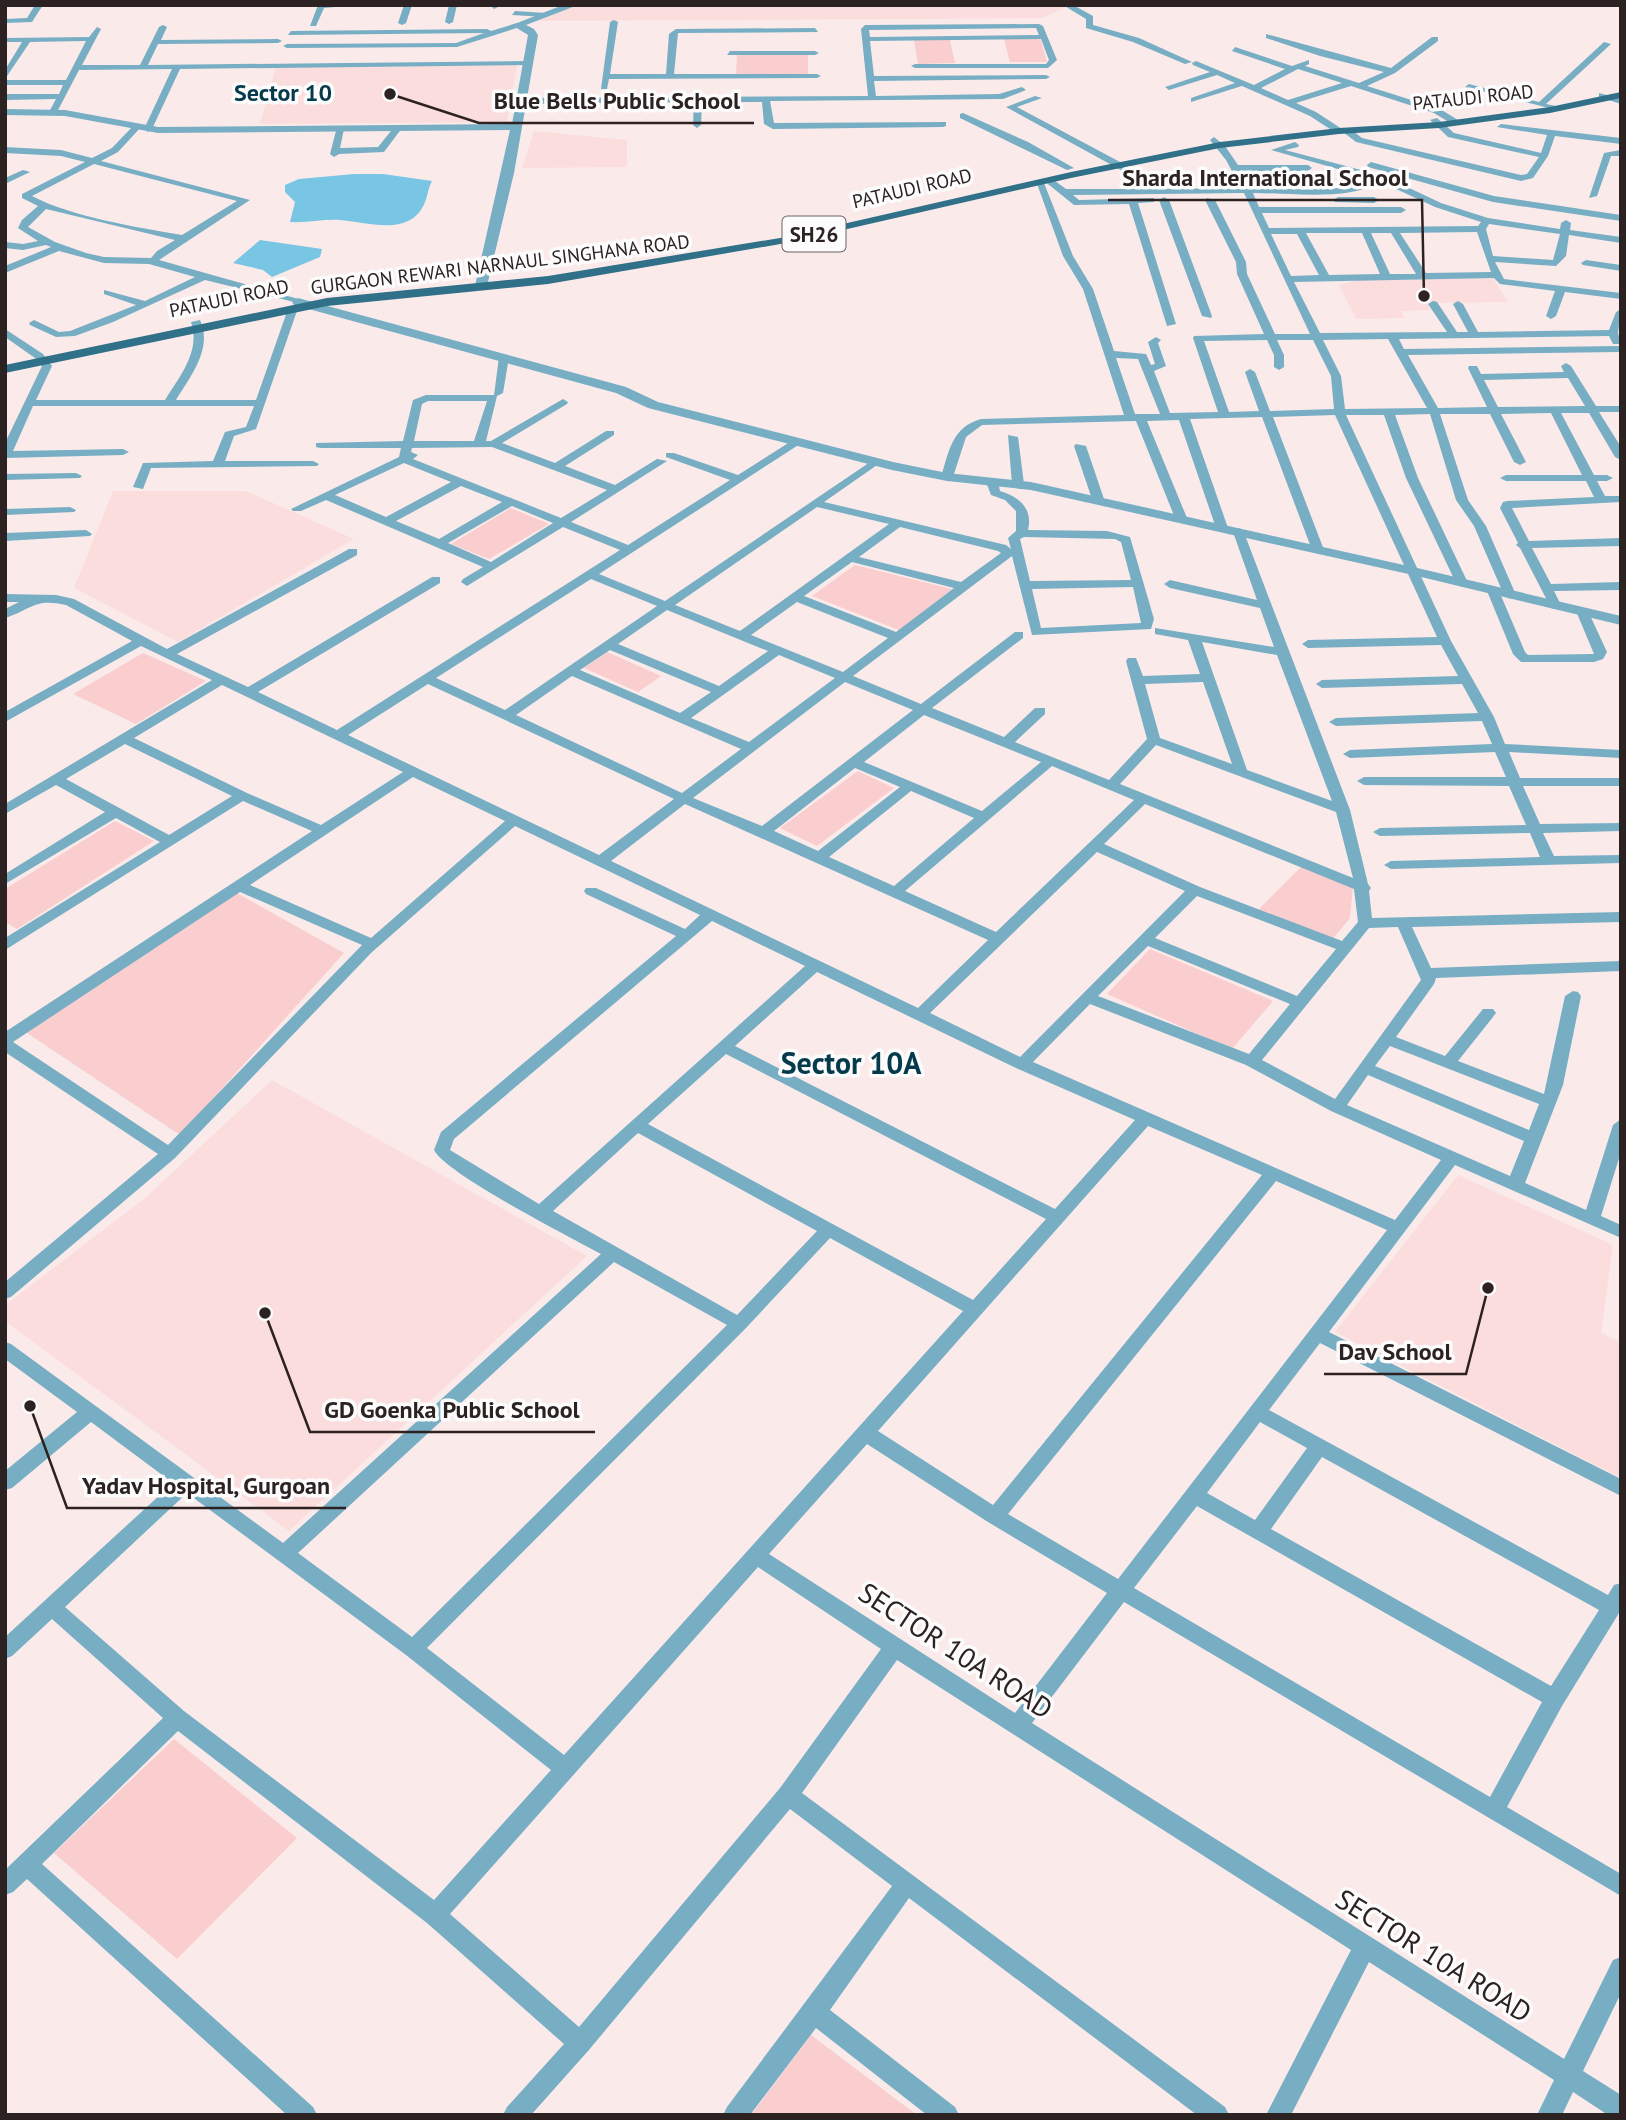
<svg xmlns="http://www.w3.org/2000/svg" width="1626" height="2120" viewBox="0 0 1626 2120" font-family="'PT Sans',sans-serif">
<rect width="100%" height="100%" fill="#fbeaea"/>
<path fill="#fbdddd" d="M579 5H1064L1066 7 1043 18 531 21Z
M517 65 507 122 260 124 276 67Z
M534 131 627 140V167L522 168Z
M1493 278 1508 302 1427 303 1430 310 1401 311 1405 318 1356 319 1339 285 1357 280Z
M113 491H246L354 539 178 642 74 588Z
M272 1080 587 1256 289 1531 5 1321V1305L144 1199Z
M1458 1175 1613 1245 1601 1333 1621 1342V1478L1335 1332Z"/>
<path fill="#facdce" d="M1040 38 1047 62H1010L1004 39Z
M914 40H950L955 63 918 64Z
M737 55H808V74H736Z
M511 508 549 524 489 559 451 544Z
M855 565 952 589 899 630 812 596Z
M607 652 661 676 638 692 584 668Z
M143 653 206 681 136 724 73 694Z
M858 771 894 788 817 846 780 828Z
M115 821 154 841 17 929 5 922V889Z
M1302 866 1353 887 1350 918 1331 941 1258 910Z
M235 892 344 953 180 1135 24 1031Z
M1150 949 1273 1001 1232 1049 1107 994Z
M174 1739 297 1838 177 1959 54 1853Z
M811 2035 917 2115H751Z"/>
<path fill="#79c5e4" d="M354 174H383L432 181C428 188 428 195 425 202 411 238 367 222 340 220 324 219 306 223 290 222L295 202 285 192V185L299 179Z
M260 240 322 249 320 257 272 277 263 270 233 263Z"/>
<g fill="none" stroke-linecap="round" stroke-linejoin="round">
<path fill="#77aec4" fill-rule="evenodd" d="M35 5H43L32 22 5 23V19L27 18Z
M318 5H359L324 8 316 26H310Z
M404 5H412L406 23 402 25 398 23Z
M449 5H457L453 22 449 24 445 22Z
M490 5H498V7L494 9Z
M1063 5H1073L1093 16V25L1139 38 1192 62 1185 64 1133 42 1086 28V19Z
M515 11 546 13 550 15 546 17 512 15Z
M614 20 618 22 610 74H666L669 34 676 29 815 28 818 32 678 33 674 74H817L821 76 817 78 609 79 607 89H601L610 22Z
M517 23 520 27 457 47 287 48 283 46 287 44 456 43 484 33 288 35 291 31 487 29 491 31Z
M1039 24 1043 26 1057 60 1048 68H915L911 66 915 64H1046L1049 60 1041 39 870 41 874 76 1046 75 1050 77 1046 79 874 81 876 96 999 94 1022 87 1026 90 1003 99 770 101 774 123 946 122V126L943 127 773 129 764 124 762 102H702L701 125 697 128 693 125 694 102 521 104 517 101 521 98 868 96 861 29 865 25ZM1036 28 1039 35 870 37 869 30Z
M163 25 167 27 161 40 278 39 282 41 278 43 158 44 148 65 527 61 531 63 527 65 180 69 152 129 148 132 144 129 172 69 79 70 57 112 53 115 49 112 56 99 5 100V94H59L63 85H5V80H66L86 41 30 42 5 79V70L22 42H5V38L89 37 97 27 101 29 82 65H140L159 27Z
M1266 34 1391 68 1432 37H1438V41L1395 73 1367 86 1440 109 1458 120V124H1452L1434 113 1351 86 1296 103 1316 112 1342 129 1349 128 1362 138 1521 175 1527 174 1539 157 1448 137 1430 120 1437 118 1454 133 1541 153 1547 135 1497 127 1501 124 1621 138V144L1555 136 1548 156 1533 178 1521 181 1356 142 1343 132 1336 133 1310 116 1242 86 1191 102V98L1235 83 1217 75 1169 90 1165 87 1210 72 1193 65 1192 63 1196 61 1254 85 1285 69 1232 51 1235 47 1292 66 1309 60V64L1305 66 1359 83 1384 72 1320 56 1266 38ZM1298 69 1342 83 1288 100 1261 88Z
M1604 42 1611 44 1546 104 1561 107V111L1465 87 1469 84 1539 102Z
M730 51H815L819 53 815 55H727Z
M1599 93 1621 99V104L1599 97Z
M1035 96 1042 98 1017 107 1135 170 1145 189 1241 188 1226 160 1210 140 1214 137 1225 146 1238 165H1308L1312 168 1308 171H1242L1250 188C1282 188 1347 194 1373 179L1271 150 1295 142 1299 145 1298 147 1285 150 1380 175 1388 174V178L1441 203 1488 218 1560 229 1561 223 1566 220 1571 223 1570 230 1621 237V243L1569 235 1566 256 1556 266 1495 262 1504 279 1621 293V299L1565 292 1556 316 1551 319 1546 316 1555 291 1500 284 1494 278 1294 282 1320 333 1447 332 1428 304 1433 301 1437 302 1457 332H1468L1453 304 1458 301 1463 304 1478 332 1609 330 1616 312 1621 309 1618 333 1621 344H1613L1609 336 1399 339 1404 349 1621 346 1620 352 1408 355 1438 408 1487 407 1468 368 1469 366H1477L1481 374 1564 372 1561 366 1566 363 1571 366 1596 406H1621V412H1599L1621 447V460L1615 457 1589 413H1561L1594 475H1607L1613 478 1607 481H1597L1605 496H1621V502L1512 508 1529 541 1621 538V546L1532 548 1551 584 1621 582V590L1554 591 1561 605 1555 609 1551 608 1520 548 1516 545 1518 543 1500 508 1503 502 1507 501 1594 497 1586 481H1506L1500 478 1506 475H1582L1551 413 1501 414 1526 462 1520 465 1514 462 1490 414H1440L1468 500 1486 526 1516 595 1510 599 1504 595 1474 526 1456 500 1430 414 1395 415 1418 478 1468 583 1462 587 1456 583 1406 478 1384 415H1346L1451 641 1494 717 1505 744 1621 750V758L1509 752 1520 778H1621V786H1523L1540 824 1621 823V831L1543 833 1554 856 1621 855V863L1391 869 1384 865 1391 861 1540 857 1530 833 1380 836 1373 832 1380 828 1526 825 1509 786 1364 785 1357 781 1364 777H1506L1495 752 1350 758 1343 754 1350 750 1492 744 1482 721 1336 726 1329 722 1336 718 1478 713 1462 684 1322 688 1316 684 1322 680 1458 676 1441 645 1308 648 1302 644 1308 640 1437 637 1335 415 1273 417 1324 550 1318 554 1312 550 1262 417 1190 419 1228 528 1222 532 1216 528 1179 420 1147 421 1187 518 1185 520H1177L1175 518 1136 421 982 425 966 437 953 477 943 479 941 477C949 451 952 427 981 419L1124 415 1083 289 1063 256 1036 181 1044 183 1073 256 1093 289 1114 351 1146 354 1151 365 1155 364 1148 342 1156 337 1161 340 1158 343 1166 366 1154 371 1170 413 1218 412 1193 338 1194 336 1264 334 1237 274 1236 262 1205 200 1207 198 1215 200 1246 262 1247 274 1275 334H1310L1244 193 1073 195 1079 200 1154 198V202L1138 203 1176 324 1167 326 1129 204 1074 205 1043 180 1051 178 1066 189H1136L1128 174 1006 107ZM1381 182 1435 207 1481 222 1478 226 1269 228 1262 213H1401L1406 210 1401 207H1259L1253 193C1291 193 1349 201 1381 182ZM1489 224 1560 234 1553 260 1493 256 1486 229ZM1477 232 1491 272 1426 273 1400 233ZM1306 233H1362L1380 274 1329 275ZM1371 233H1391L1416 274H1390ZM1271 234H1297L1319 275 1291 276ZM1388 339 1427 408 1345 409 1341 376 1323 340ZM1267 340 1274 355V367L1279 370 1284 367V355L1277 340H1313L1331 376 1334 409 1270 411 1255 372 1250 369 1245 372 1259 411 1229 412 1204 341ZM1116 358 1138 359 1160 414H1135ZM1568 378 1585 406 1498 407 1484 380Z
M963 113 1028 142 1074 168 1067 170 960 118V114Z
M134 125 141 127 118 152 101 161 250 200 159 260 302 300V304L205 280 113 322 75 336 56 337 30 325 29 323 34 320 59 332 70 331 136 305 104 294V290L145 301 195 277 149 264 104 263 59 251 5 273V266L51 247 46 245 23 250 5 248V242L23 244 38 241 18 228 22 220 38 206 22 198V194L85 162 61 156 5 153V147L61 150 92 158 112 148ZM94 164 237 201 182 235C136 227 72 217 32 196ZM46 209 175 240 157 251 151 258 104 257 86 253 55 242 28 227Z
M395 126 402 128 384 152 339 154 334 157 330 154 337 127 344 129 340 148 378 147Z
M1621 150V156H1611L1597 196 1589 198 1604 153Z
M1371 162 1494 196 1621 215V221L1493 202 1368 167 1367 165Z
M23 170 30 172 5 184V178Z
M1164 197 1169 200 1212 316 1211 318 1202 316 1159 200Z
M1338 197H1374L1379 200 1374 203 1335 202 1333 200Z
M1586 260 1621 265V271L1583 265 1581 263Z
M289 306 298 308 256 429 234 436 225 461H313L319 464 317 466 151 468 143 489 133 487 143 463 213 461 225 432 246 427 254 406H33L13 451 123 449 129 452 123 455 5 458V443L42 366 35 358 5 337V329L43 354 52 366 36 400H165C180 376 201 351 191 322L200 320C213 348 191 376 176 400H256Z
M504 354 509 357 503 393 497 396 486 441H491L563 399 568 402 567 404 502 443 555 463 606 431H614V435L565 466 615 485 657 459 667 461 571 522 628 545 730 480 666 457V453H674L738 475 793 440 803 442 599 574 665 601 876 458 882 461 880 463 824 502 1006 545 1011 549 1008 538 1016 531V511L1005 500 991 495 986 482 992 479 998 482 1000 491C1020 497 1033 509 1028 530L1107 531 1130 537 1154 619 1151 629 1032 635 1012 556 853 676 921 704 1015 632H1023V638L932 708 1004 737 1035 708H1045V714L1015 742 1109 780 1147 739 1126 661 1128 658H1136L1143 676 1200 674 1188 640 1155 634V628L1274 647 1260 608 1170 588 1164 584 1170 580 1257 600 1233 532 1239 528 1243 530 1350 810 1368 884 1371 888 1369 891 1372 918 1621 912V922L1412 927 1431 968 1621 961V971L1436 978 1434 984 1396 1037 1445 1056 1483 1009H1493L1496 1013 1493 1017 1458 1061 1544 1094 1565 996 1573 991 1578 992 1581 996 1563 1085 1525 1183 1586 1210 1613 1125 1621 1119V1152L1601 1216 1621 1225V1238L1455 1165 1329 1332 1621 1479V1496L1320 1343 1269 1410 1608 1595 1614 1585 1621 1583 1619 1613 1562 1706 1507 1807 1621 1874V1896L1124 1602 1032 1723 1564 2059 1613 1960 1621 1957V1993L1583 2071 1621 2095V2115H1608L1573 2092 1562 2115H1537L1554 2080 1369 1962 1291 2115H1266L1351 1950 897 1660 802 1793 1225 2107 1229 2115H1197L909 1898 830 2010 955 2107 959 2115H927L816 2028 750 2115H723L727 2107 892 1886 790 1809 588 2051 531 2115H503L507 2107 564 2044 427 1923 178 1731 42 1864 313 2107 317 2115H287L27 1879 13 1892 5 1895V1870L163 1718 52 1619 12 1656 5 1659V1637L173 1483 91 1422 12 1488 5 1490V1471L77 1412 5 1359V1342L11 1344 283 1543 601 1254C570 1237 446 1174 434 1150L441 1132 676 936 586 894 584 891 586 888H596L685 929 700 915 515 826 371 953 175 1158 11 1297 5 1299V1282L158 1154 5 1052V1032L312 831 243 801 5 950V938L160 842 116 818 5 884V874L105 812 56 785 5 814V804L212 680 141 646 5 722V712L132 641 66 605C34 598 33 609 5 618V609L19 602H5V594L56 595 74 599 167 649 349 549H357V555L177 654 248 687 432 577H440V583L258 692 337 730 620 550 563 527 467 586 461 582 463 579 483 567 326 500 301 511H293L291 509 399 457 401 448H320L316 447V443L403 441 413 400 426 395H494L499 357ZM428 401H487L474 441H414L422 404ZM492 447 607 490 561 518 413 459 418 455 411 452 412 448ZM404 463 451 482 386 517 335 495ZM461 486 502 502 439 539 396 521ZM512 506 553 523 491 562 448 543ZM817 507 889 524 740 631 675 605ZM900 527 998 551 1001 553 961 582 859 557ZM1024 537 1115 539 1121 542 1131 580 1030 581 1020 539ZM852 562 954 588 896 632 804 596ZM591 579 657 606 505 710 436 678ZM1133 587 1141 623 1041 628 1032 589ZM797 602 888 638 843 672 751 635ZM667 610 768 651 719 686 618 644ZM1202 642 1277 655 1332 801 1247 770ZM610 650 711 692 680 713 580 670ZM779 655 835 678 749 742 691 718ZM572 676 741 749 682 793 516 715ZM845 682 913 710 762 826 693 798ZM1203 682 1232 764 1160 738 1145 684ZM428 684 674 799 599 855 348 735ZM222 685 403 772 321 825 247 793 134 738ZM924 715 1041 762 982 811 864 762ZM125 744 232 796 169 835 66 779ZM1156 745 1336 812 1353 878 1120 784ZM1052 766 1134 800 996 932 905 891ZM855 768 900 787 818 851 774 831ZM413 777 505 821 371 938 250 885ZM911 791 974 818 894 886 829 857ZM685 804 988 940 918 1008 611 861ZM1145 804 1354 889 1358 922 1342 941 1200 887 1104 844ZM1097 852 1185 891 1020 1057 930 1013ZM240 892 362 945 168 1145 13 1042ZM1197 896 1336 949 1297 996 1155 938ZM712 921 805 966 539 1204 450 1150 454 1139ZM1398 927 1421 980 1335 1099 1262 1060 1369 928ZM1148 946 1290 1004 1249 1054 1098 996ZM817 972 1016 1068 1135 1120 1055 1209 735 1046ZM1090 1004 1246 1065 1331 1111 1441 1160 1395 1220 1033 1062ZM1390 1046 1539 1104 1529 1130 1375 1066ZM726 1054 1046 1219 973 1300 648 1124ZM1368 1075 1524 1141 1510 1176 1347 1105ZM1148 1126 1262 1175 993 1505 878 1431ZM638 1133 817 1231 737 1315 553 1211ZM1276 1181 1387 1230 1118 1579 1008 1514ZM830 1238 963 1311 564 1755 427 1648 745 1329ZM614 1262 727 1325 412 1637 298 1553ZM1260 1422 1307 1448 1255 1520 1207 1493ZM867 1444 988 1522 1107 1593 1015 1713 769 1554ZM1322 1457 1599 1610 1551 1686 1271 1529ZM187 1493 406 1655 551 1770 434 1900 184 1711 65 1607ZM1197 1506 1542 1702 1490 1797 1134 1588ZM758 1567 881 1649 780 1788 579 2027 450 1914Z
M1008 435 1018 437 1024 484 1018 487 1012 484Z
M1076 444 1086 446 1105 502 1103 504 1093 502 1074 446Z
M76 473 82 476 80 478 5 480V474Z
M70 507 76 510 74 512 5 515V509Z
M86 530 92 534 90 536 5 541V533Z
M1493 587 1499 591 1525 652 1528 655 1594 654 1576 611 1582 607 1588 611 1607 652 1603 659 1594 662H1521L1513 654 1487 591Z"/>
<path fill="#77aec4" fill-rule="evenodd" d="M563 5H578L526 25 534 29 538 35 514 173 487 286 481 290 475 286 510 130 158 133 65 116 5 115V109L65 110 158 127 512 124 528 35 512 25Z
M298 298 626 387 658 402 893 462 947 473 1031 482 1413 567 1621 616V625L1413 575 1031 490 947 481 892 470 648 408 616 393 294 305 292 302Z"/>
<path fill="#307088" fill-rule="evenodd" d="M1621 92V98L1550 113 1439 128 1339 134 1220 148 1071 178 786 243 548 284 327 306 5 373V365L327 298 548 276 786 237 1071 172 1220 142 1339 128 1439 122 1550 107Z"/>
</g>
<g text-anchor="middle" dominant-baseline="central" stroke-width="7" stroke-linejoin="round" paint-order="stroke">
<g font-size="19" fill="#2c2222" stroke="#fcfcfc">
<text transform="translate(1473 97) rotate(-6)">PATAUDI ROAD</text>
<text transform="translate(912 188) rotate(-13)">PATAUDI ROAD</text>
<text transform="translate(500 264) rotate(-7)">GURGAON REWARI NARNAUL SINGHANA ROAD</text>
<text transform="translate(229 298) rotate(-12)">PATAUDI ROAD</text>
</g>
<rect fill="#fcfcfc" stroke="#6a6363" stroke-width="2" x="782.5" y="216.5" width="63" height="35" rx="5"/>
<g font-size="21" font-weight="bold" fill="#2c2222">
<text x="814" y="234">SH26</text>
</g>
<g font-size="24" font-weight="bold" fill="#043a4c" stroke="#fcfcfc">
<text x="283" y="92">Sector 10</text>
</g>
<g font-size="28" fill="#2c2222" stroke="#fcfcfc">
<text transform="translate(956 1650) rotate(33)">SECTOR 10A ROAD</text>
<text transform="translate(1434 1955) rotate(32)">SECTOR 10A ROAD</text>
</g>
<g font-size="30" font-weight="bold" fill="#043a4c" stroke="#fcfcfc">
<text x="851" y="1062">Sector 10A</text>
</g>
</g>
<path fill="none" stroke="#2c2222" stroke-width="2.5" d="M390 94L479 123H754M1424 296L1422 200H1108M1488 1288L1466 1374H1324M265 1313L310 1432H595M30 1406L67 1508H346"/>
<g fill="#2c2222" stroke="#fcfcfc" stroke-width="2.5">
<circle cx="390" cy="94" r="7"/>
<circle cx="1424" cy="296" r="7"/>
<circle cx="1488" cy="1288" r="7"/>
<circle cx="265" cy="1313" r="7"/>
<circle cx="30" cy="1406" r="7"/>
</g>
<g font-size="24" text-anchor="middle" font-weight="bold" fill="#2c2222" stroke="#fcfcfc" stroke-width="7" stroke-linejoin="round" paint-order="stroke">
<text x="617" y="109">Blue Bells Public School</text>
<text x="1265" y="186">Sharda International School</text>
<text x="1395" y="1360">Dav School</text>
<text x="452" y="1418">GD Goenka Public School</text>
<text x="206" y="1494">Yadav Hospital, Gurgoan</text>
</g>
<rect width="1626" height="2120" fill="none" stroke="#2c2222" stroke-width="14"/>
</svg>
